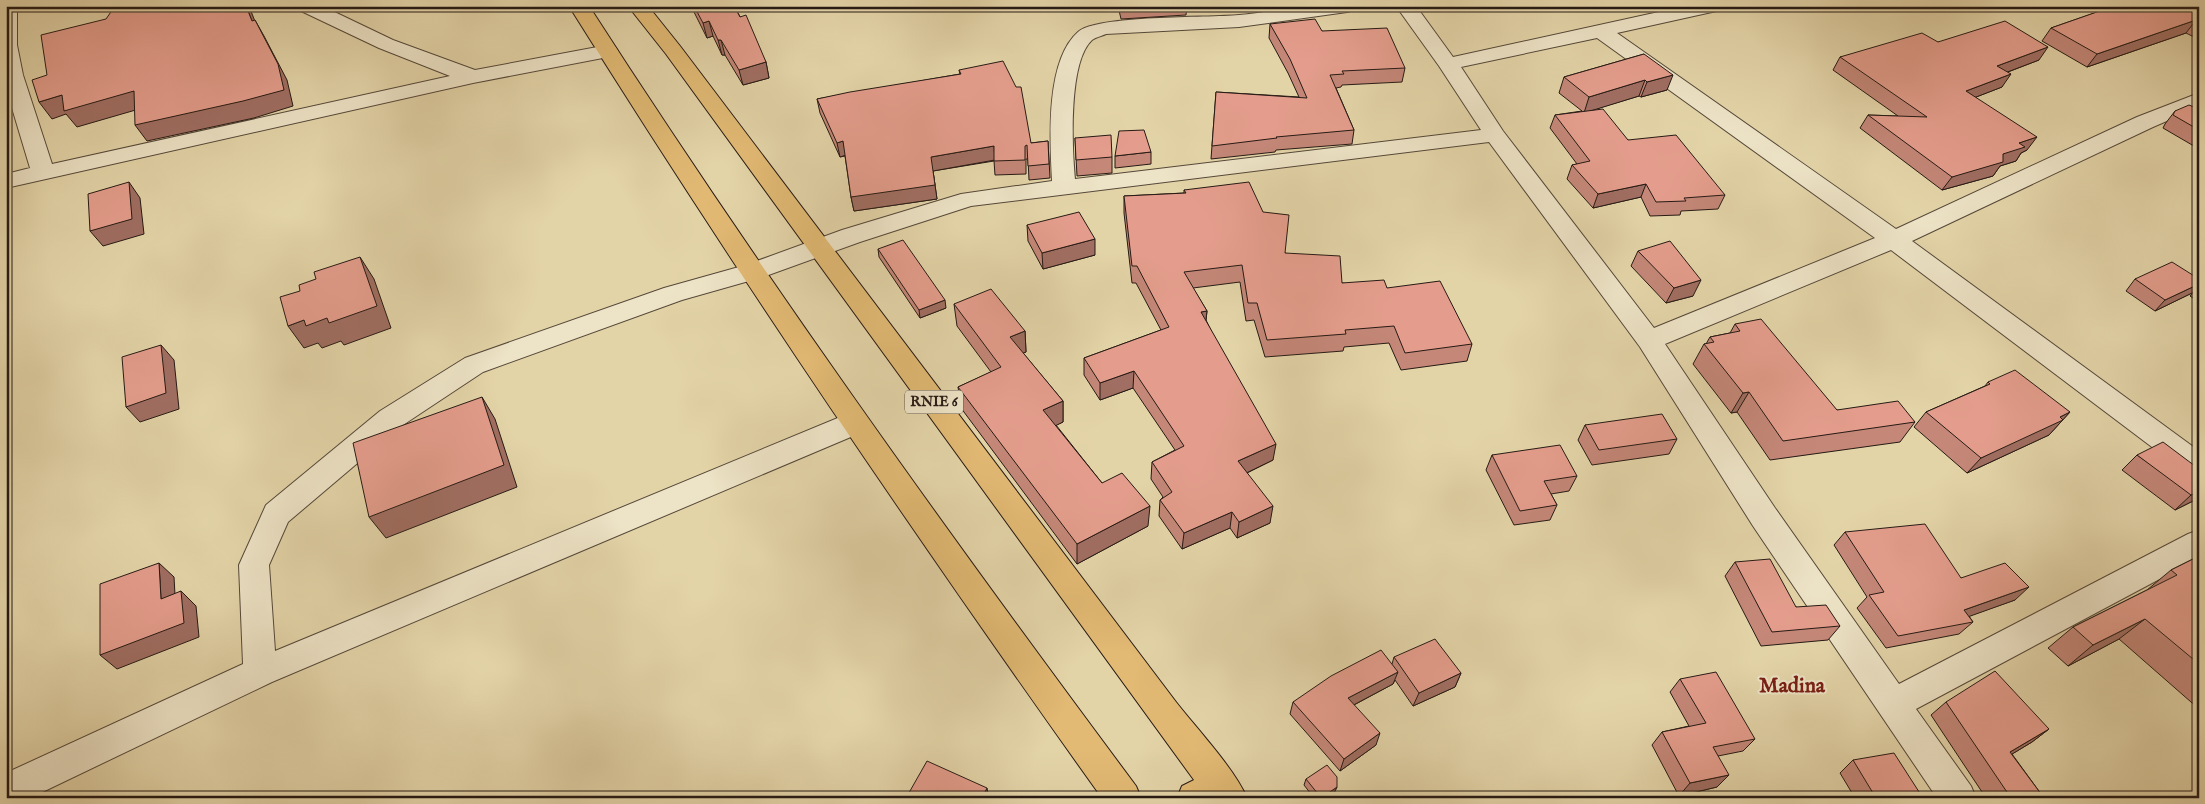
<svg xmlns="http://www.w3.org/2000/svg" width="2205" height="804" viewBox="0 0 2205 804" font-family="'IM FELL English',serif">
<rect width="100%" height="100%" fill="#e3d4a8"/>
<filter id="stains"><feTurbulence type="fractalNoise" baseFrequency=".004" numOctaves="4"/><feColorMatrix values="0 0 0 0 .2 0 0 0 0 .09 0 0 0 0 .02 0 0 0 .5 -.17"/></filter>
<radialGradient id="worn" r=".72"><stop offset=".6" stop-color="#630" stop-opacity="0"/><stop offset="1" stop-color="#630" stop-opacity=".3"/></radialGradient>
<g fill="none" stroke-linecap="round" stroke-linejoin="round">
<g stroke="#554839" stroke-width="2">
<path id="minor" d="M6 6H17V45L23 75 52 164 450 76 379 48 299 10 296 6H322L393 40 475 70 608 45 615 47 618 51 615 55 608 57 473 83 6 188V174L30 168 6 88Z
M1303 6H1357L1354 10 1347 12 1239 27 1106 34C1102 36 1096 37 1092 40 1068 62 1072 148 1075 179L1481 130 1439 66 1396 6H1416L1453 57 1686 6H1724L1721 10 1617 33 1896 229 2137 117 2199 93V107L2153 127 1912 241 2199 451V478L2189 475 1891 250 1665 344 1775 508 1899 684 2188 534 2199 530V558L1916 709 1971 786 1976 798H1937L1753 526 1640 347 1489 142 971 206 860 242 763 277 682 300 483 372 400 427 288 522 269 565 275 651 845 415 855 412 865 415 869 423 865 431 272 682 30 798H6V773L243 664 239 565 266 505 380 411 465 358 664 288 746 265 842 230 961 194 1052 181C1050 141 1045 61 1078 32 1096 15 1208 18 1239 15 1260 13 1281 9 1303 6ZM1597 38 1875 238 1654 328 1503 131 1461 67Z"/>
</g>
<g stroke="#261a14" stroke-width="2">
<path id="major" d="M569 6H589C761 273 946 531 1136 786L1141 798H1102C917 539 738 276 569 6Z
M628 6H648L680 46 1176 702C1197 729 1234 768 1247 798H1177L1182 786 1194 780 666 54Z"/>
</g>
<use href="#minor" fill="#ede3c6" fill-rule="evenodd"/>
<use href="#major" fill="#e2ba74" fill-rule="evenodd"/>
</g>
<path fill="#c48778" stroke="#261a14" d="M691 6H734L766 62 769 78 743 85 725 55H722L713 36 707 38Z
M1118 6H1187L1186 15 1121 19Z
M2101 6H2199V35L2194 37 2186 33 2087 67 2042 41 2051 28 2106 9Z
M1270 24 1322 31 1405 68 1402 82 1342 85 1341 87 1336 88 1354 130 1352 144 1276 150 1275 152 1211 159 1216 92 1299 97 1288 73 1269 38Z
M1938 42 2039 60 2008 72 2002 87 1976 97 2027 150 2021 153 2016 161 2000 166 1993 176 1942 190 1860 128 1868 115 1898 116 1833 70 1840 57Z
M1644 54 1667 90 1641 97 1639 96 1592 110 1628 140 1725 195 1718 209 1681 211 1680 215 1650 216 1641 197 1593 208 1567 179 1572 165 1577 164 1550 128 1555 115 1582 111 1559 93 1564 77Z
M959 70 1031 143 1048 141 1050 178 1029 180 1028 159H1026V174L995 175 994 161 933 171 937 199 854 211 851 197 845 156 840 157 820 113 817 99 960 74Z
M2199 109V149L2163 128 2165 124 2175 111Z
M1075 138 1112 157V173L1077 176Z
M1151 152V164L1115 168V156Z
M1184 190 1263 212 1285 253 1342 283 1387 288 1472 344 1467 361 1401 370 1389 343 1344 347 1343 351 1265 357 1254 320 1246 321 1240 282 1193 288 1207 311 1206 320 1273 460 1247 473 1270 523 1237 538 1230 528 1182 549 1159 516 1160 500 1163 497 1151 479 1152 462 1175 450 1133 388 1100 400 1084 375V358L1161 330 1136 283H1132L1124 213V196L1184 193Z
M1027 225 1095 255 1043 269 1028 241Z
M878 249 946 308 920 318 879 257Z
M1638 251 1693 296 1666 303 1631 266Z
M2135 279H2199V286L2192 293 2155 311 2126 291Z
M2199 286V302L2190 296Z
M954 304 1025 331 1026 352 1023 353 1063 401V422L1056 425 1102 483 1148 526 1077 564 961 408 958 387 991 372 957 326Z
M1735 324 1837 410 1915 422 1900 442 1770 460 1737 412 1731 413 1693 364 1704 344H1706L1710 337 1730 333Z
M1988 382 2070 412 2049 435 1967 473 1914 427 1926 412 1985 386Z
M1585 425 1677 439 1669 454 1592 465 1578 440Z
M1492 455 1577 476 1569 491 1551 494 1557 505 1550 520 1514 525 1486 470Z
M2137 455 2199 498 2175 510 2122 470Z
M1845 532 1961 578 2015 600 1969 616 1973 622 1959 634 1886 648 1857 608 1867 597 1834 545Z
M2199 556V709L2119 639 2068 666 2048 648 2073 627 2147 590 2171 570Z
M1735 562 1796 607 1840 626 1828 640 1761 646 1725 576Z
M1394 657 1461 673 1455 687 1413 706 1395 680 1393 684 1354 705 1376 745 1340 771 1290 714 1293 702 1392 664Z
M1680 679 1755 739 1743 751 1718 756 1717 787 1679 796 1652 745 1662 732 1689 726 1670 692Z
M1946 702 2049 729 2032 742 2012 754 2044 798H1986L1931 715Z
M1853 760 1923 798H1855L1840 773Z
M1306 779 1337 787 1334 793 1328 798H1314L1304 785Z"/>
<path fill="#a06e62" stroke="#261a14" d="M246 6H249L261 37 252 21Z
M255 20 264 36 287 80 293 106 254 118 147 141 135 125Z
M2196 20 2186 33 2087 67 2097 54Z
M709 21 713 36 707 38 703 23Z
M2199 31V35L2194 37Z
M718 40H721L725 55H722Z
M2048 47 2039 60 1989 79 1997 66Z
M766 62 769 78 743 85 739 70Z
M2011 74 2002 87 1958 104 1966 91Z
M1673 75 1667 90 1641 97 1647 82Z
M1645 80 1639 96 1584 113 1589 97Z
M134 91 146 107 77 127 66 114 52 119 39 102 62 95Z
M2037 137 2027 150 2021 153 2016 161 2000 166 1993 176 1942 190 1952 177 2003 154 2019 143Z
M843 141 846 155 840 157 837 143Z
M994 146 995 160 933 171 937 199 854 211 851 197 931 157Z
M129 182 140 198 144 234 103 246 90 231Z
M1646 184 1641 197 1593 208 1598 194Z
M1095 239V255L1043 269 1042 253Z
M360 257 374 279 391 328 344 345 341 341 322 348 318 343 304 348 288 326 304 320Z
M1701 280 1693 296 1666 303 1674 288Z
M2199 284V286L2192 293 2155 311 2165 300Z
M945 300 946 308 920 318 919 310Z
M1207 311 1205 328 1201 312Z
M1025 331 1026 352 1011 358 1010 337Z
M161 345 174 360 179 409 140 422 126 407Z
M1134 371 1133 388 1100 400V383Z
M1749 392 1737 412 1731 413 1743 393Z
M482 397 495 419 517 487 386 538 369 517Z
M1063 401V422L1045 431 1043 410Z
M2070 412 2049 435 1967 473 1981 458Z
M1276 444 1273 460 1236 478 1238 461Z
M2199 492V498L2175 510 2191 495Z
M1150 506 1148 526 1077 564V544Z
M1273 506 1270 523 1237 538 1239 522Z
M1232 512 1230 528 1182 549 1184 533Z
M159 563 174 577 176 613 161 599Z
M2029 587 2015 600 1951 623 1964 610Z
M181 591 196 606 199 637 117 669 100 655Z
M2145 619 2119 639 2068 666 2093 645Z
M1398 672 1393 684 1344 710 1348 698Z
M1461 673 1455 687 1413 706 1419 693Z
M2049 729 2032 742 1994 765 2010 752Z
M1380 733 1376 745 1340 771 1344 759Z
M1729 775 1717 787 1679 796 1690 783Z
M1337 787 1334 793 1328 798H1325L1327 794Z
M987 788 989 798H982Z"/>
<path fill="#e49d8c" stroke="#261a14" d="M115 6H246L252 21 255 20 278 64 284 90 243 101 135 125 134 91 64 111 62 95 39 102 32 80 47 75 41 35 106 19Z
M694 6H734L740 17 746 15 766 62 739 70 721 40H718L709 21 703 23Z
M2114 6H2199V22L2196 20 2097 54 2051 28Z
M1315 19 1322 31 1387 28 1405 68 1342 71 1344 74 1330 75 1354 130 1276 137 1277 138 1212 146 1216 92 1307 98 1290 59 1270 24Z
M2005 21 2048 47 1997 66 2011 74 1966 91 2037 137 2019 143 2025 147 2003 154V162L1952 177 1868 115 1927 117 1840 57 1922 33 1938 42Z
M1644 54 1673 75 1647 82 1645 80 1589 97 1564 77Z
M1003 61 1016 87H1021L1031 143 1048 141 1049 164 1028 166 1027 145 1025 146V160L994 161V146L931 157 935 185 851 197 843 141 837 143 817 99 850 92 961 74 959 70Z
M2189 105 2199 109V130L2173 115 2175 111Z
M1603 109 1628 140 1676 135 1725 195 1684 198 1686 201 1656 202 1646 184 1598 194 1572 165 1590 161 1555 115Z
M1144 130 1151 152 1115 156 1119 131Z
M1111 135 1112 157 1076 160 1075 138Z
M129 182 132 219 90 231 88 194Z
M1249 182 1263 212 1289 215 1285 253 1340 256 1342 283 1384 280 1387 288 1440 281 1472 344 1405 353 1394 326 1345 330 1346 334 1267 340 1257 303H1248L1242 265 1184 272 1207 311 1201 312 1276 444 1238 461 1273 506 1239 522 1232 512 1184 533 1160 500 1172 492 1152 462 1184 446 1134 371 1100 383 1084 358 1169 327 1137 266H1132L1124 196 1186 193 1184 190Z
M1079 212 1095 239 1042 253 1027 225Z
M903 240 945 300 919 310 878 249Z
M1670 241 1701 280 1674 288 1638 251Z
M360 257 377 306 329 323 327 318 306 326 304 320 288 326 280 297 300 291 299 285 316 279 314 272Z
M2172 262 2199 279V284L2165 300 2135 279Z
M991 289 1025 331 1010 337 1063 401 1043 410 1102 483 1122 473 1150 506 1077 544 958 387 1001 367 954 304Z
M1761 319 1837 410 1898 401 1915 422 1783 441 1749 392 1743 393 1704 344 1714 342 1710 337 1740 331 1735 324Z
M161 345 166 393 126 407 122 357Z
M2015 370 2070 412 2060 417 2063 420 1981 458 1926 412 1990 384 1988 382Z
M482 397 504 465 369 517 353 443Z
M1662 414 1677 439 1599 450 1585 425Z
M2163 442 2199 469V492L2191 495 2137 455Z
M1560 445 1577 476 1544 481 1557 505 1520 511 1492 455Z
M1925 524 1961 578 2005 563 2029 587 1964 610 1973 622 1898 636 1869 595 1884 592 1845 532Z
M2199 556V664L2145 619 2093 645 2073 627 2177 575 2171 570Z
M1770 559 1796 607 1826 605 1840 626 1772 632 1735 562Z
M159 563 161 599 181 591 184 623 100 655V584Z
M1435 639 1461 673 1419 693 1394 657Z
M1381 650 1398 672 1348 698 1380 733 1344 759 1293 702 1331 676Z
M1995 671 2049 729 2010 752 2044 798H2011L1946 702Z
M1716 672 1755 739 1713 747 1729 775 1690 783 1662 732 1706 723 1680 679Z
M1894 753 1923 798H1876L1853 760Z
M927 761 987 788 982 798H906Z
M1327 765 1337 777V787L1327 794H1318L1306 779Z"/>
<g text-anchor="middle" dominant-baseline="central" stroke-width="4" stroke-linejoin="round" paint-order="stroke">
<rect fill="#ede3c6" stroke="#625649" stroke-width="1" x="905" y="390.5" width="58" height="23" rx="4"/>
<g font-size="14" font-weight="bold" fill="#261a14">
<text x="934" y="402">RNIE 6</text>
</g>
<g font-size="21" font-weight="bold" fill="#7a1f14" stroke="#ede3c6">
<text x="1792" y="686">Madina</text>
</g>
</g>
<rect width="2205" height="804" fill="none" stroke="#e3d4a8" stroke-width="25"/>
<rect x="8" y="8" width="2190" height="789" fill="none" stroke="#261a14" stroke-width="2.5"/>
<rect x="12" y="12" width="2180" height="779" fill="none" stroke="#261a14"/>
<rect width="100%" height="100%" filter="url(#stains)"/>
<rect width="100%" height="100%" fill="url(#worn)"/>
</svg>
